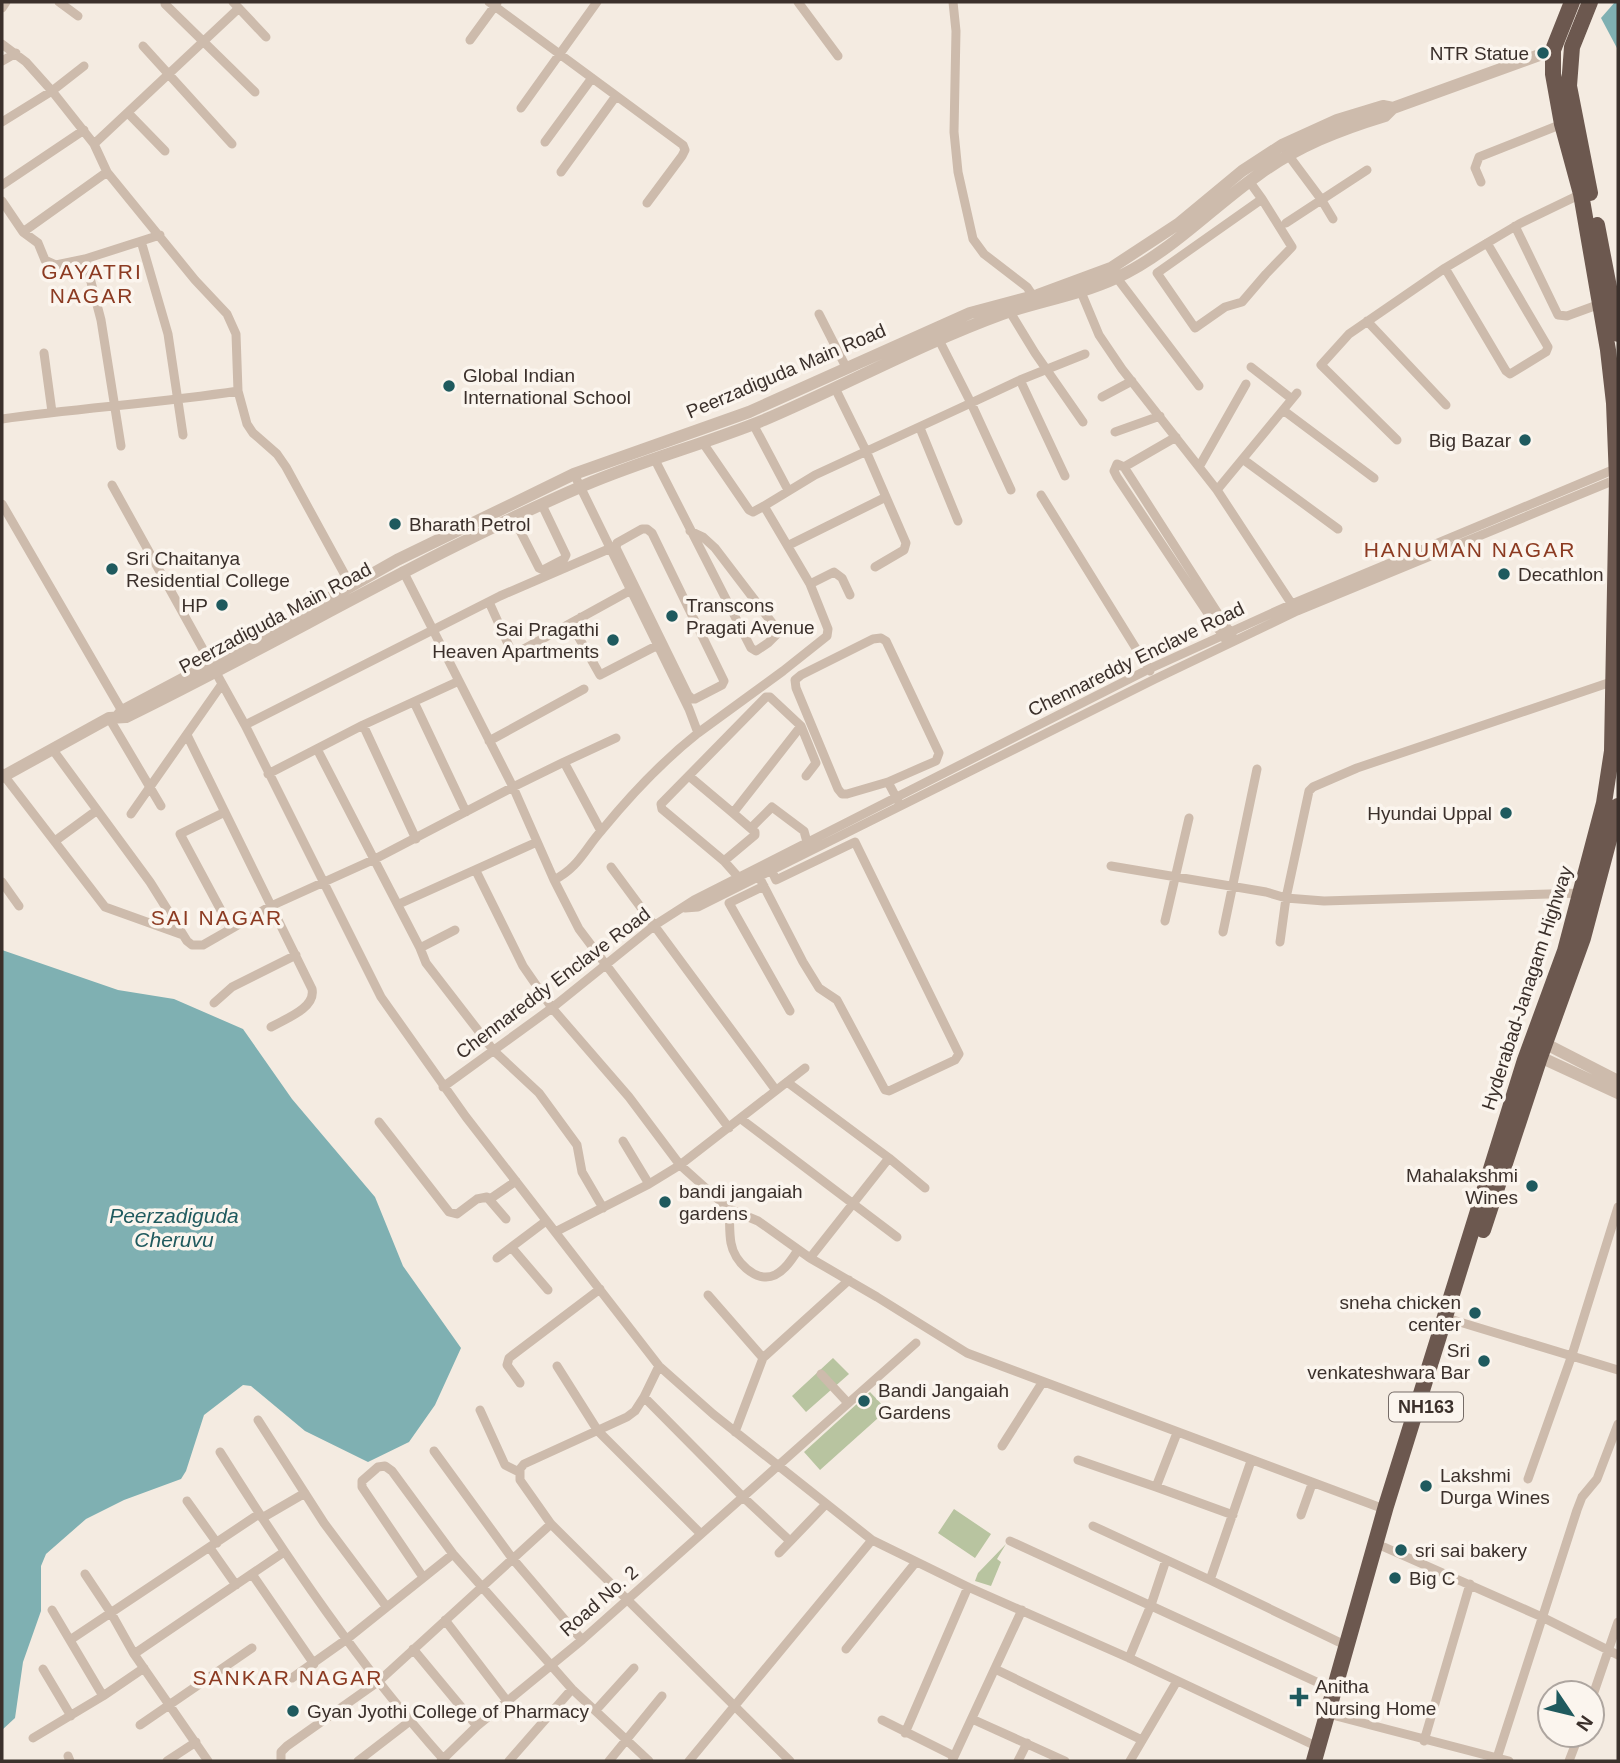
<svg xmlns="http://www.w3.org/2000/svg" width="1620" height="1763" viewBox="0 0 1620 1763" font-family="Helvetica,sans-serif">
<rect width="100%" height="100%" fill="#f4ebe1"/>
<path fill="#b8c4a0" d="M833 1358 849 1374 806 1412 792 1396Z
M870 1392 887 1410 820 1470 804 1452Z
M954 1509 991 1534 975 1558 938 1533Z
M1006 1544 997 1559 1001 1562 991 1586 975 1581 978 1573Z"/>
<path fill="#7fb0b2" d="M1615 2H1618V50L1601 18Z
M2 950 118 990 174 999 243 1029 292 1099 375 1197 403 1266 461 1348 435 1405 409 1442 368 1462 305 1431 251 1386 243 1385 204 1415 186 1471 181 1479 124 1500 86 1519 46 1554 41 1566V1611L23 1662 15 1718 2 1730Z"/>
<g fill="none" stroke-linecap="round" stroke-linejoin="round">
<path stroke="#cdbbac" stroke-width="9" d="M59 2 78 16
M233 2 266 37
M489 2 683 145 685 150 682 156 647 203
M798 2 838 56
M953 2 956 31 954 132 958 172 973 239 984 254 1027 287 1033 296
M165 4 255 92
M2 8 6 2
M470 40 497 3
M2 44 26 62 52 91 94 144 107 172 195 280 227 314 236 334 238 391 247 424 253 433 277 454 286 467 351 586
M143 46 232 144
M2 61 16 53
M521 108 597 2
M128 113 165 151
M2 122 52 91 84 66
M545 142 592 78
M94 144 239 8
M1286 152 1321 199 1333 219
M561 172 616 96
M1249 181 1262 199 1157 273 1195 328 1225 307 1242 302 1266 274 1292 247 1262 199
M1481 182 1475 168 1479 157 1562 124
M2 185 84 130
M2 201 23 232 38 243 45 260 56 265 85 259 160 235
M1286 223 1367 170
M1515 226 1558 315 1567 316 1600 304
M23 232 107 172
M141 241 168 334 183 435
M85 259 101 320 121 446
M1445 268 1506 371 1510 374 1515 371 1546 352 1548 347 1487 243
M1117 278 1199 386
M1081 292 1099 335 1122 369 1217 490 1295 609
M1010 312 1035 353 1083 422
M819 314 847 369
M1367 321 1446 405
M44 353 52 412
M1251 367 1292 399
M1020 380 1065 476
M835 388 866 451 906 543 904 550 875 567
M1102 397 1132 381
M1283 410 1374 478
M2 419C80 408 160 403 238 391
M753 424 788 490
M920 428 958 521
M1115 432 1160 416
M1397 440 1321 365 1349 334 1445 268 1519 224 1581 194
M654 458 751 648 756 651 768 643 777 634 776 628 715 548 703 537 690 531
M1244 460 1338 529
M1124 467 1176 437
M1199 467 1246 384
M112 485 245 725 381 997 466 1117 659 1366 713 1414 872 1540 968 1587 1129 1658 1318 1747
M1011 490 971 403 1020 380 1085 354
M1217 490 1297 393
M1041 495 1150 671
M2 504 122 711
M764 506 815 475 971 403 939 340
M513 517 539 568 543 570 564 559 566 555 542 505
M642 529H647L652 533 724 681 722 685 695 699H692L688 695 616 548 617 543Z
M789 545 886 497
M403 571 513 787 554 880 579 929 729 1128
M810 584 834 572 842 578 850 595
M489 602 513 655 631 590
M581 617 588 629 578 636 600 675 658 645
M1225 639 1117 477 1114 471 1117 464 1124 467 1233 637
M414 702 466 812
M109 718 161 806
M245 725 500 596 611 548
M363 725 416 839
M698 733 783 671 827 636 828 629 810 584 764 506 753 512 749 510 703 443
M187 735 312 989C316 1008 285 1019 271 1027
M489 741 584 689
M317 749 420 948 455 930
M53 750 150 882 187 941 192 945H203L271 906 375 859 513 787 564 762 601 831
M564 762 616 738
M2 773 105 907 183 935
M268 774 363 725 459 681
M689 776 733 813
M888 782 847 794H842L838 789 796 688 795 680 801 675 873 639 881 638 886 641 939 753 936 761 888 782 898 801
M225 812 180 834 231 929
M131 814 222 684
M751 828 772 807 804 831 807 842
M55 841 96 811
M724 861 662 809 661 804 766 697H770L801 726
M1111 866 1266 892 1286 898 1324 901 1582 893
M611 867 775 1089
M476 871 523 966 552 1008 629 1097 680 1165 729 1209 758 1221 810 1258 889 1158
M757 873 803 962 819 988 837 1000 885 1090 889 1091 955 1060 959 1054 855 842 776 880 770 867
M740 879 724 861 755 835V832L733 813 801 726 816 763 806 776
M554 880C579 867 584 850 602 830 629 797 664 760 698 733L689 709 574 474
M2 882 19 906
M764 886 729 903 790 1011
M399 904 537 842
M685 908 698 907 1155 679 1297 611 1617 479
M1165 921 1189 818
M1223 932 1257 769
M1280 942 1286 898 1309 791 1313 787 1357 768 1614 681
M420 948 426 963 494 1051 539 1093 577 1145 582 1172 603 1208
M214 1003 232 987 296 955
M787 1082 889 1158 925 1188
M443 1087 552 1008 655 925 694 900 1149 669 1292 604 1615 469
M741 1119 897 1237
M379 1122 449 1212 457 1214 477 1199 487 1197 506 1219
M623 1141 649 1184
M490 1199 516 1181
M729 1209C730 1220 729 1232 731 1243 734 1261 756 1284 775 1275 785 1270 792 1259 798 1250
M557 1231 649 1184 680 1165 805 1068
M512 1248 548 1290
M497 1258 546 1221
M810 1258 877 1297 967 1353 1384 1509
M708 1295 763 1358
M1453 1320 1618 1370
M557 1366 598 1431 701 1534
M659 1366 644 1397 635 1411 627 1417 524 1464 520 1469V1480L551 1524 790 1761
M821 1374 848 1403
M520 1383 507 1365 509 1358 600 1289
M644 1397 743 1497 790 1541
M480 1410 505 1465 519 1472
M258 1420 324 1523 386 1606
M735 1432 763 1358 849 1280
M1002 1446 1042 1383
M434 1451 512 1558 582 1640
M220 1452C288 1560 360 1666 445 1761
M1078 1460 1156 1487 1177 1433
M1251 1461 1210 1580 1347 1646
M1528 1479 1572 1355 1618 1207
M1156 1487 1233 1515
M187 1501 217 1543
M1301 1515 1312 1484
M262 1518 305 1493
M1093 1526 1210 1580
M1010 1541 1334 1690
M1384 1547 1542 1617 1618 1655
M210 1548 236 1585
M779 1553 826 1504
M85 1574 111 1613 134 1654 208 1761
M252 1574 314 1664
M423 1577 362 1487V1481L378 1467 385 1466 392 1471 453 1554 572 1689 649 1761
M52 1610 103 1696
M445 1620 507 1701
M70 1640 259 1514
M413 1649 477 1726
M846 1649 916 1562
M134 1654 284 1552
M1129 1658 1151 1605 1166 1560
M43 1669 71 1716
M995 1669 1142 1740
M292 1678 347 1639 453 1554
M1592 1698 1618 1622
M596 1710 634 1668
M1336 1716 1509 1761
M972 1719 1065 1761
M882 1720 954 1756
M140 1725 252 1648
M905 1733 968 1587
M33 1738 103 1696 144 1668
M1424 1741 1470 1584
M68 1756 70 1761
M1497 1758 1577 1510 1582 1497 1597 1479 1618 1424
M167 1761 196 1742
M281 1761V1752L287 1746 379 1681 551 1524
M358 1761 410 1721
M441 1761 477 1726 582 1640 916 1343
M509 1761 572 1689
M609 1761 662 1696
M689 1761 872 1540
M952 1761 1022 1610
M1018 1761 1027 1743
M1130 1761 1177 1681
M1569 1761 1579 1735"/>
<path stroke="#cdbbac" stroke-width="12" d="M1393 108 1553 50
M2 777 109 718 126 717C280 642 427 553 585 485 643 460 705 444 764 420 844 386 920 344 1002 314 1040 301 1079 295 1116 278 1170 253 1210 209 1258 175 1298 146 1339 130 1385 116L1393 108 1383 106 1337 120 1282 145 1242 171 1178 224 1111 268 1038 295 970 313 749 412 574 474 397 560 254 641 122 711 117 717
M1546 1044 1618 1081
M1540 1057 1618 1093"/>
<path stroke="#6c584f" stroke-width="16" d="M1590 2 1572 47 1569 86 1590 193
M1597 225 1618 334
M1483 1230 1540 1057 1583 938 1618 806
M1314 1761 1386 1506 1525 1060 1565 951 1604 803 1612 751 1617 479 1614 403 1608 350 1581 194 1562 124 1553 74V50L1572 2"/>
</g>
<g fill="#1f5a5e" stroke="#fbf5ee" stroke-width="2.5">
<circle cx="1543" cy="53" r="7"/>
<circle cx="449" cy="386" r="7"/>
<circle cx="1525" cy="440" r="7"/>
<circle cx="395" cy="524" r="7"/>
<circle cx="112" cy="569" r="7"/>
<circle cx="1504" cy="574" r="7"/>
<circle cx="222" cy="605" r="7"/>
<circle cx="672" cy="616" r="7"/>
<circle cx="613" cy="640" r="7"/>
<circle cx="1506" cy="813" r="7"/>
<circle cx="1532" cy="1186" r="7"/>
<circle cx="665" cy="1202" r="7"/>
<circle cx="1475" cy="1313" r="7"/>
<circle cx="1484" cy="1361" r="7"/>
<circle cx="864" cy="1401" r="7"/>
<circle cx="1426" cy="1486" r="7"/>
<circle cx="1401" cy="1550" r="7"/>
<circle cx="1395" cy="1578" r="7"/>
<path d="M1295.5 1686.5h7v7h7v7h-7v7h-7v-7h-7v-7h7z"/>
<circle cx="293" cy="1711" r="7"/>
</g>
<g text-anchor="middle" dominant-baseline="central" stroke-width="7" stroke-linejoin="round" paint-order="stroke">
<rect fill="#fbf5ee" stroke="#756b66" stroke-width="2" x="1389" y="1392.5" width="74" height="29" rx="5"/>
<g font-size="18" font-weight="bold" fill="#3b302b">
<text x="1426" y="1407">NH163</text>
</g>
<g font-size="19" fill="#3b302b" stroke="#fbf5ee" text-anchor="start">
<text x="1529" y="53" text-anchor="end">NTR Statue</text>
<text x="463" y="375">Global Indian<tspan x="463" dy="22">International School</tspan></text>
<text x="1511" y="440" text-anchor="end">Big Bazar</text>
<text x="409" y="524">Bharath Petrol</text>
<text x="126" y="558">Sri Chaitanya<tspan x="126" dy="22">Residential College</tspan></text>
<text x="1518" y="574">Decathlon</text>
<text x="208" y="605" text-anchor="end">HP</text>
<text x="686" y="605">Transcons<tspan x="686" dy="22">Pragati Avenue</tspan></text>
<text x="599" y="629" text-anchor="end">Sai Pragathi<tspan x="599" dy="22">Heaven Apartments</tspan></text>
<text x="1492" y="813" text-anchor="end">Hyundai Uppal</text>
<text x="1518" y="1175" text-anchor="end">Mahalakshmi<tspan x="1518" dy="22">Wines</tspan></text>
<text x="679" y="1191">bandi jangaiah<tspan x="679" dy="22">gardens</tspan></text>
<text x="1461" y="1302" text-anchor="end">sneha chicken<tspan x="1461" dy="22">center</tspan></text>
<text x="1470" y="1350" text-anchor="end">Sri<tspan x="1470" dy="22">venkateshwara Bar</tspan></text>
<text x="878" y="1390">Bandi Jangaiah<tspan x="878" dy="22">Gardens</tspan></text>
<text x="1440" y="1475">Lakshmi<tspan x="1440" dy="22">Durga Wines</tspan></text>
<text x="1415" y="1550">sri sai bakery</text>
<text x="1409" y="1578">Big C</text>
<text x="1315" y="1686">Anitha<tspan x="1315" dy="22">Nursing Home</tspan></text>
<text x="307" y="1711">Gyan Jyothi College of Pharmacy</text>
</g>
<g font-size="19" fill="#3b302b" stroke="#fbf5ee">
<text transform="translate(786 371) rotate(-23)">Peerzadiguda Main Road</text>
<text transform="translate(275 618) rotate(-28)">Peerzadiguda Main Road</text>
<text transform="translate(1136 659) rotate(-26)">Chennareddy Enclave Road</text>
<text transform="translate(553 983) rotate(-37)">Chennareddy Enclave Road</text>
<text transform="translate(1527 988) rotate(-72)">Hyderabad-Janagam Highway</text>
<text transform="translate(599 1601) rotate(-41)">Road No. 2</text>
</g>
<g font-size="21" letter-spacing="2" fill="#8c3b22" stroke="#fbf5ee">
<text x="92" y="271">GAYATRI<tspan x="92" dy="24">NAGAR</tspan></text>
<text x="1470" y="549">HANUMAN NAGAR</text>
<text x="217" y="917">SAI NAGAR</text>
<text x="288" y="1677">SANKAR NAGAR</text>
</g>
<g font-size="21" font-style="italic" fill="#1f5a5e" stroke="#fbf5ee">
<text x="174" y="1215">Peerzadiguda<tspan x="174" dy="24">Cheruvu</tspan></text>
</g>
</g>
<rect width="1620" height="1763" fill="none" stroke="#3b302b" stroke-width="7"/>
<g transform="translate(1571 1714) rotate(125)"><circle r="33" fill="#fbf5ee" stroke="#aea6a0" stroke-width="2"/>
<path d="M0-5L12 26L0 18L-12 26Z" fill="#1f5a5e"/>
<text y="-10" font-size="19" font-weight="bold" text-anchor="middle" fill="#3b302b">N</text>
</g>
</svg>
